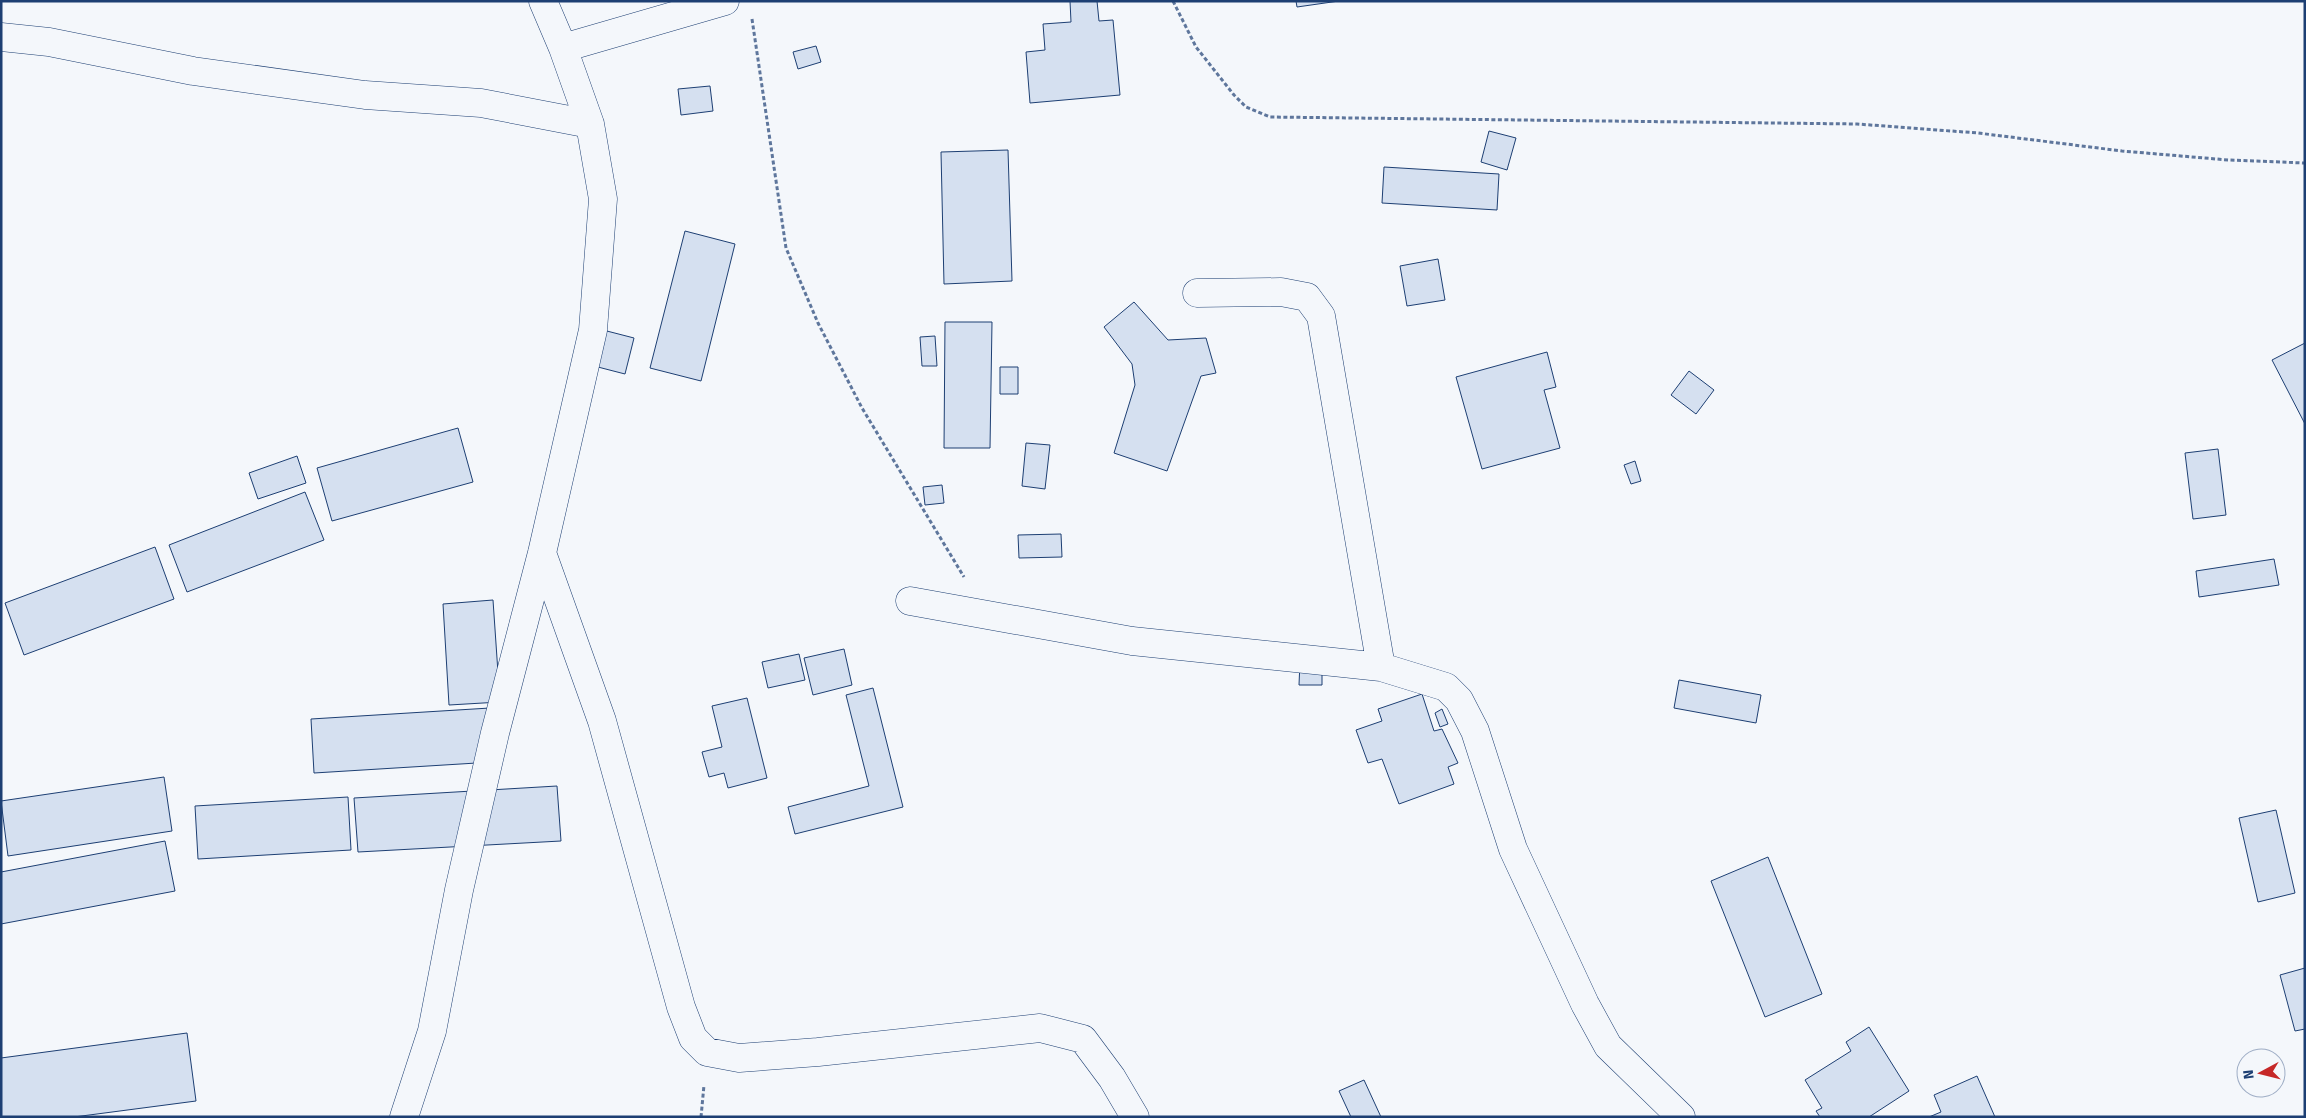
<svg xmlns="http://www.w3.org/2000/svg" width="2306" height="1118" viewBox="0 0 2306 1118" font-family="'Fira Sans',sans-serif">
<rect width="100%" height="100%" fill="#f4f7fb"/>
<path fill="#d5e0f0" stroke="#1d3f73" d="M1070 1H1097L1099 21 1113 20 1120 95 1030 103 1026 52 1045 50 1043 24 1071 22Z
M1296 1H1339L1297 7Z
M816 46 821 62 798 69 793 52Z
M710 86 713 111 681 115 678 89Z
M1489 131 1516 138 1507 170 1481 162Z
M1008 150 1012 281 944 284 941 152Z
M1384 167 1499 174 1497 210 1382 203Z
M685 231 735 244 701 381 650 368Z
M1438 259 1445 300 1407 306 1400 266Z
M1134 302 1168 340 1206 338 1216 373 1201 376 1167 471 1114 453 1135 385 1132 364 1104 327Z
M945 322H992L990 448H944Z
M603 330 634 338 625 374 594 366Z
M935 336 937 366H922L920 337Z
M2305 343V424L2272 360Z
M1547 352 1556 387 1544 390 1560 448 1482 469 1456 377Z
M1000 367H1018V394H1000Z
M1689 371 1714 390 1696 414 1671 395Z
M458 428 473 482 332 521 317 468Z
M1026 443 1050 445 1045 489 1022 486Z
M2218 449 2226 515 2193 519 2185 453Z
M297 456 306 483 258 499 249 473Z
M1635 461 1641 481 1631 484 1624 465Z
M942 485 944 503 925 505 923 487Z
M305 492 324 540 187 592 169 545Z
M1061 534 1062 557 1019 558 1018 535Z
M155 547 174 599 24 655 5 603Z
M2274 559 2279 585 2199 597 2196 571Z
M493 600 500 702 449 705 443 604Z
M844 649 852 685 813 695 804 658Z
M799 654 805 680 768 688 762 662Z
M1300 661H1322V685H1299Z
M1679 680 1761 695 1756 723 1674 708Z
M873 688 903 807 795 834 788 807 869 786 846 695Z
M1422 694 1434 731 1442 729 1458 763 1448 767 1454 784 1399 804 1382 759 1368 763 1356 730 1382 721 1378 709Z
M747 698 767 778 728 788 724 773 709 777 702 752 722 747 712 706Z
M490 708 493 762 314 773 311 719Z
M1442 709 1448 724 1440 727 1435 713Z
M164 777 172 831 8 856 1 801Z
M557 786 561 841 358 852 354 798Z
M348 797 351 850 198 859 195 806Z
M2276 810 2295 893 2258 902 2239 818Z
M165 841 175 891 1 924V872Z
M1768 857 1822 994 1765 1017 1711 881Z
M2305 968V1029L2295 1031 2280 975Z
M1869 1027 1909 1091 1869 1117H1820L1816 1111 1822 1108 1805 1080 1851 1051 1846 1042Z
M187 1033 196 1101 74 1117H1V1058Z
M1977 1076 1995 1117H1929L1941 1112 1934 1095Z
M1364 1080 1381 1117H1351L1339 1091Z"/>
<g fill="none" stroke-linecap="round" stroke-linejoin="round">
<g stroke="#1d3f73" stroke-width="29">
<path id="street" d="M1 37 49 42 193 71 365 95 481 103 590 124
M563 48 725 1
M1197 293 1281 292 1307 297 1321 316 1381 667
M542 553 602 721 681 1007 693 1038 707 1052 739 1058 818 1052 1040 1028 1083 1039 1112 1078 1135 1117
M910 601 1132 641 1381 667 1446 687 1459 700 1475 731 1513 849 1585 1004 1608 1046 1681 1117
M404 1117 432 1031 459 890 495 733 542 553 593 330 603 199 590 124 563 48 543 1"/>
</g>
<path stroke="#5e769c" stroke-width="3" stroke-dasharray="4 2.5" stroke-linecap="butt" d="M1173 1 1196 47 1234 95 1246 107 1270 117 1857 124 1978 133 2122 151 2228 160 2305 163
M752 19 786 248 818 323 862 408 964 577
M701 1117 704 1085"/>
<use href="#street" stroke="#f4f7fb" stroke-width="28"/>
</g>
<rect width="2306" height="1118" fill="none" stroke="#1d3f73" stroke-width="5"/>
<g transform="translate(2261 1073) rotate(263)"><circle r="24" fill="#f4f7fb" stroke="#9eadc5"/>
<path d="M0-4L9 19L0 12L-9 19Z" fill="#c62828"/>
<text y="-8" font-size="14" font-weight="bold" text-anchor="middle" fill="#1d3f73">N</text>
</g>
</svg>
